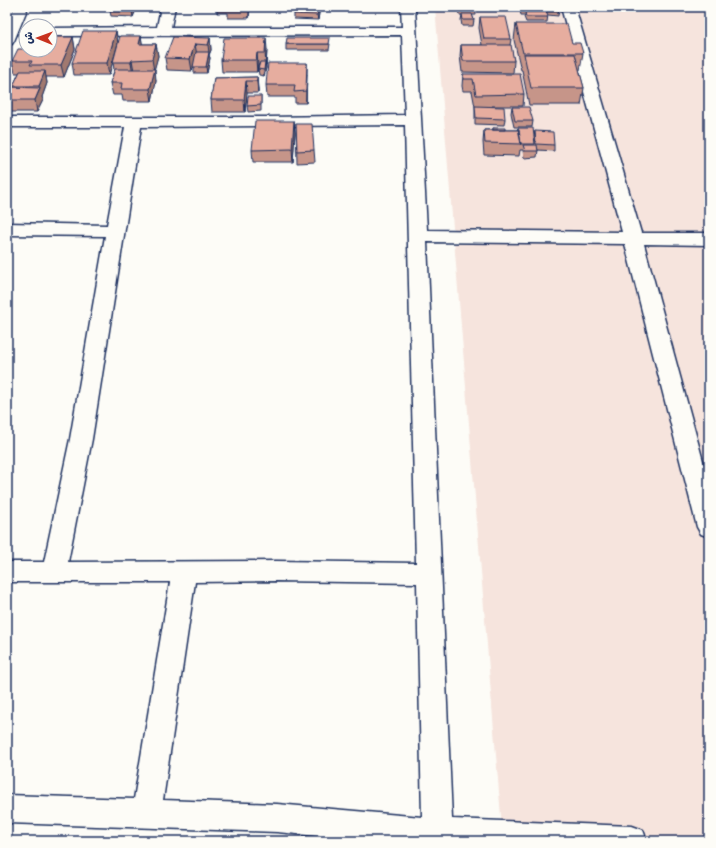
<svg xmlns="http://www.w3.org/2000/svg" width="716" height="848" viewBox="0 0 716 848" font-family="'Balsamiq Sans','Playpen Sans Arabic',sans-serif">
<rect width="100%" height="100%" fill="#fdfcf7"/>
<filter id="ink" filterUnits="userSpaceOnUse"><feTurbulence type="fractalNoise" baseFrequency=".025" numOctaves="2"/><feDisplacementMap in="SourceGraphic" scale="8" xChannelSelector="R" yChannelSelector="G"/><feConvolveMatrix kernelMatrix="1 2 1 2 8 2 1 2 1" color-interpolation-filters="sRGB"/></filter>
<g filter="url(#ink)">
<path fill="#f6e4dd" d="M435 7H709V841H503Z"/>
<g fill="none" stroke-linecap="round" stroke-linejoin="round">
<g stroke="#1b2f5e" stroke-width="3">
<path id="minor" d="M14 7H28L14 41 12 44 7 45V24Z
M161 7H175L171 27H402L401 7H415L427 230 622 232 561 7H575L641 233H709V245L644 244 709 483V537L701 534 697 527 625 244 427 242 452 819 632 826 643 830 647 841H367L277 832 7 823V795L134 799 170 582H7V562H44L70 439 105 236 7 235V223L107 225 125 127H7V117H269L405 115 402 35 50 36V28L157 27ZM405 125 416 563 276 561 68 562 92 439 141 127ZM276 581 417 583 422 817 277 804 163 800 195 582Z"/>
</g>
<use href="#minor" fill="#fdfcf7" fill-rule="evenodd"/>
</g>
<path fill="#c69589" stroke="#1b2f5e" d="M137 7 133 17 111 16 110 11Z
M217 7H250L249 18H228V13H217Z
M288 7H319V13L318 20 294 19V14L295 10 288 9Z
M458 7H476V15H472L474 20 473 26H462L461 20 462 15H459Z
M519 7H559L558 16 548 15 547 22H526L524 17 525 15H521Z
M480 17 511 39 510 45 514 61 513 73 462 72 460 56 461 45H482L479 28Z
M516 24 572 43 583 53 580 70H579L584 88 581 105H529L522 70H521L514 40Z
M116 31 118 43 109 75H74L72 63Z
M141 36 142 44H156L158 56 154 69 156 81 152 101H123L122 95H113L110 83 114 71 113 62Z
M73 37 75 49 64 77H46L47 83 42 97 43 100 37 112H7V89L13 87V86L19 73H15L12 61 24 49Z
M210 38 211 50 209 55 210 58 207 73H194V65L192 71 167 70 165 58Z
M286 44H330L329 50H286Z
M267 49 266 68 264 76 259 75 258 69 259 65H258L257 72H222L221 60Z
M307 74 306 103H295V97H267L266 85Z
M463 74 524 94 523 106H492L505 119 504 125 475 124V107L472 91H463L462 86Z
M257 77 258 93H247L245 112H212L211 100 214 78Z
M261 96V111L248 112 247 106Z
M512 107 533 121 532 127H514L511 113Z
M294 121 295 133 293 162H253L252 150Z
M296 124 314 150 315 162 297 163Z
M493 128 505 130H517L518 128 534 137 535 131 554 145V151L538 150 537 157 524 158 523 150H520L519 156 484 155 483 142 484 130H493Z"/>
<path fill="#a1796f" stroke="#1b2f5e" d="M134 7H137L133 17 132 11Z
M249 7H250L249 18Z
M319 7V13L318 20 317 15Z
M116 31 118 43 109 75 107 63Z
M141 36 143 48 139 44Z
M73 37 75 49 64 77 61 65Z
M210 38 211 50 209 55 210 58 207 73 206 67 209 53 208 45Z
M266 38 267 49 266 65 265 53Z
M156 44 158 56 154 71 152 59Z
M195 44 197 56 192 71 190 59Z
M257 53 258 65 257 72 256 60Z
M132 60 134 71 133 74 131 62Z
M265 62 266 68 264 76V70Z
M307 63V74L306 103V91Z
M155 69 156 81 152 101 150 89Z
M45 71 47 83 42 97 43 100 37 112 35 100 40 89 39 86Z
M257 77 258 89V93L257 81Z
M246 81 247 93 245 112 244 100Z
M294 121 295 133 293 162 292 149Z
M7 122 9 128 7 133Z
M8 133 11 145 7 157V136Z"/>
<path fill="#e6ad9f" stroke="#1b2f5e" d="M111 7H134L132 11H110Z
M295 7H319L317 15 294 14Z
M459 7H476V9H459Z
M525 12H547L548 17H526Z
M462 14H472L474 20H463Z
M480 17H506L511 39H484Z
M516 24H567L572 43H580L583 53H523Z
M83 31H116L107 63H72Z
M120 36H141L139 44H156L152 59 132 60 131 62H113Z
M50 37H73L61 65H30L32 61H12L18 49H24L26 46V50H50Z
M173 37 210 38 208 45 195 44 190 59 165 58Z
M224 38H266L265 53H257L256 60H221Z
M287 38H330L329 44H286Z
M461 45H511L514 61H463Z
M196 52H209L206 67H193Z
M524 54H575L584 88H531Z
M260 62H265L264 70 258 69Z
M268 63H307L306 91 294 92 295 85H266Z
M115 69H155L150 89H121L122 83H110Z
M20 71H45L39 86H13Z
M463 74H520L524 94 476 95 473 79H464Z
M257 77V81H246L244 100H211L214 78Z
M8 87 40 88 35 100H7V89Z
M248 96H261V105L247 106Z
M475 106 504 107 505 119 476 118Z
M512 107H529L533 121H515Z
M255 121H294L292 149 252 150Z
M296 124H312L314 150 297 151Z
M493 128H505V130H493Z
M518 128H533L535 144H520H521Z
M484 130H519L521 144 485 143Z
M535 131 553 132 554 145 536 144Z
M523 145H537L538 151H525Z"/>
</g>
<rect width="716" height="848" fill="none" stroke="#fdfcf7" stroke-width="24"/>
<rect x="12" y="12" width="692" height="824" fill="none" stroke="#1b2f5e" stroke-width="1.5" filter="url(#ink)"/>
<g transform="translate(38 38) rotate(271)"><circle r="19" fill="#fdfcf7" stroke="#a3aaba"/>
<path d="M0-3L7 15L0 10L-7 15Z" fill="#c8321e"/>
<text y="-6" font-size="11" font-weight="bold" text-anchor="middle" fill="#1b2f5e">ش</text>
</g>
</svg>
